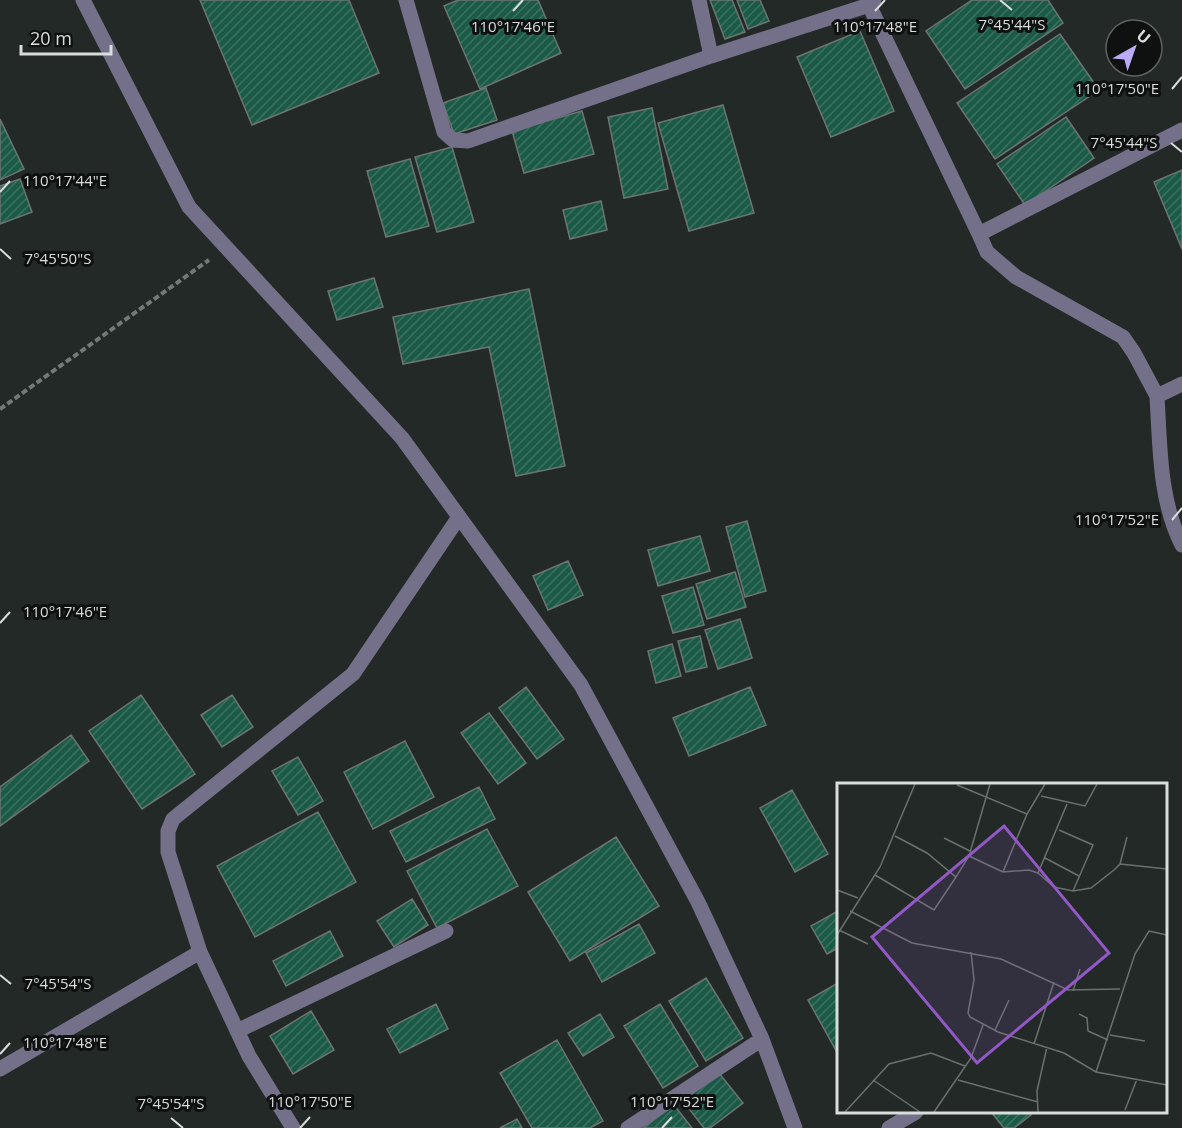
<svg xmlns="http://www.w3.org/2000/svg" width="1182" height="1128" viewBox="0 0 1182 1128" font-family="'Open Sans',sans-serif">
<defs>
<pattern id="building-hatch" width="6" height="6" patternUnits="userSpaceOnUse" patternTransform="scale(1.5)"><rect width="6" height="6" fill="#1b5a47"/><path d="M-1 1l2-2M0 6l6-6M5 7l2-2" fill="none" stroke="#3c7161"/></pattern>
</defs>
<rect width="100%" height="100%" fill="#222926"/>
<path fill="url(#building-hatch)" stroke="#6c7471" stroke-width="1.5" d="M200 0H349L379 73 252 125Z
M458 0H538L561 53 480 89 444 6Z
M710 0H732L745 32 725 39Z
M737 0H760L769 21 748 29Z
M972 0H1048L1063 23 965 89 926 31Z
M860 31 894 111 831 137 797 57Z
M1060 34 1099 90 995 159 957 103Z
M486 88 497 120 454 134 443 103Z
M723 105 754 213 689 231 658 123Z
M652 108 668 189 624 198 608 117Z
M582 111 594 154 524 173 512 131Z
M1066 117 1094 158 1025 205 997 164Z
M0 119 24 169 0 180Z
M452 147 474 222 437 232 415 157Z
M410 159 429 226 386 237 367 171Z
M1182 170V249L1154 182Z
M20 179 32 212 0 224V186Z
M601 201 607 230 570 239 563 210Z
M374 278 383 307 337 320 328 291Z
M529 289 565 466 516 476 489 347 403 364 393 317Z
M747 521 766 591 745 597 726 527Z
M700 536 710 571 658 586 648 550Z
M568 561 583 595 548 610 533 576Z
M735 572 746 607 707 619 696 584Z
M693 587 704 625 673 633 662 596Z
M740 619 752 658 718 669 705 630Z
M700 636 707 667 686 672 678 641Z
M672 644 681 676 656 683 648 651Z
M526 687 564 739 537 759 499 708Z
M750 687 766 725 689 756 673 718Z
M141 695 195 774 142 809 89 731Z
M232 695 253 727 222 747 201 715Z
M489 713 526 763 498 784 461 733Z
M71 735 89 761 0 826V787Z
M405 741 434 797 373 829 344 772Z
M298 757 323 801 298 815 272 771Z
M479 787 495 819 406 862 390 831Z
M792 790 828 854 795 872 760 808Z
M318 812 356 882 255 937 217 866Z
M487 829 518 886 437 928 407 871Z
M616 837 659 906 570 961 528 892Z
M412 899 428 925 394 947 377 921Z
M838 911V948L827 954 811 926Z
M639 924 655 953 602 982 586 953Z
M330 931 343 956 286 986 273 961Z
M706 978 743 1038 706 1061 669 1001Z
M838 983V1054L808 1000Z
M436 1004 448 1029 400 1053 387 1029Z
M660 1004 698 1066 663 1088 624 1026Z
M311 1011 334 1050 293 1074 270 1036Z
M600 1014 614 1037 583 1056 568 1033Z
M557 1040 603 1121 590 1128H532L500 1073Z
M719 1073 743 1103 710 1128H704L683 1101Z
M674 1105 692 1128H643Z
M991 1112H1028L1031 1115 1014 1128H1004Z
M517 1119 522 1128H500Z"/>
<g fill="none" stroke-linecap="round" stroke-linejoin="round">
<path stroke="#737976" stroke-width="4" stroke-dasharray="6 3" stroke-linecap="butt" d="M0 409 209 260"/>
<path stroke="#75708a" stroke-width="15" d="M83 0 189 207 402 438 581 685 698 902 762 1039 795 1128
M406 0 444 132 453 140 468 141 711 56
M699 0 711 56 869 5 874 0
M869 5 979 234
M1182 130 979 234 987 252 1016 277 1123 337 1134 353 1157 396 1182 384
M1157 396C1160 445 1159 500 1182 545
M237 1031 446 931
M0 1069 200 952
M293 1128 249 1056 200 952 168 852V831L173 819 353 674 459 517
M628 1128 762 1039
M889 1128 916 1112"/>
</g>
<path fill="none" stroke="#d9dedc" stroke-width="2" d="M1000 0 1012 10M513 11 523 0M875 11 885 0M1172 89 1182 77M1171 143 1182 152M0 192 10 181M0 249 11 259M1172 520 1182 508M0 623 10 612M0 975 11 984M0 1054 10 1043M171 1118 183 1128M300 1128 310 1117M662 1128 672 1117"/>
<g transform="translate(837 783)">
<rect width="330" height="330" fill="#222926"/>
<path fill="none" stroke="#6b716f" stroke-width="1.5" d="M208 1 190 31 166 89 192 87 201 90 230 21M120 2 190 31M204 13 248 23 260 1M58 53 90 70 119 94 132 73 153 1M107 55 133 68M132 73 166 89M208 75 242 93M283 81 330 86M201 90 217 104 236 108 256 62 222 47M38 92 97 127 119 94M0 107 21 115M236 108 254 105 277 87 283 81 290 54M13 128 75 160 164 176 231 207 283 206M2 147 31 161M0 152 43 84 78 1M134 169 137 197 131 230 133 234 161 249 227 270 259 289 330 302M236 208 243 186M242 231 250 235 251 248 271 257M158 247 172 217M273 252 308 258M197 261 217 199M259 289 298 171 312 148 330 152M36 297 83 329M121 297 201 319M288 327 300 296M8 329 52 281 94 270 128 283M97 329 134 275 146 242M201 329 200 308 210 264"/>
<path fill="#9258c6" fill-opacity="0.15" stroke="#9258c6" stroke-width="3" d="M167 43 272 170 140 280 35 154Z"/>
<rect width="330" height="330" fill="none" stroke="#d9dedc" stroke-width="3"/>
</g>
<g font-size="15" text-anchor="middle" fill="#d9dedc" stroke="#0e1110" stroke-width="6" stroke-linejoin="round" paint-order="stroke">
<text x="1012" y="30">7°45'44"S</text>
<text x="513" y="32">110°17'46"E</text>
<text x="875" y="32">110°17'48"E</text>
<text x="1117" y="94">110°17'50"E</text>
<text x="1124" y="148">7°45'44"S</text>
<text x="65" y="186">110°17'44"E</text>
<text x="58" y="264">7°45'50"S</text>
<text x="1117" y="525">110°17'52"E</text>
<text x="65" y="617">110°17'46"E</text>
<text x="58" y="989">7°45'54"S</text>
<text x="65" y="1048">110°17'48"E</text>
<text x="310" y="1107">110°17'50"E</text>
<text x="672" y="1107">110°17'52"E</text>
<text x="171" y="1109">7°45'54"S</text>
</g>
<g transform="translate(1134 48) rotate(40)"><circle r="28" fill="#0e1110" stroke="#5f6362" stroke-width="1.5"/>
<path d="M0-4.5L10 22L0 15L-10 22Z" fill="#bbaaf6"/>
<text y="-9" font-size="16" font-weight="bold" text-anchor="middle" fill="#d9dedc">U</text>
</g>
<path d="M21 45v9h90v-9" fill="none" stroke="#d9dedc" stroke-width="3"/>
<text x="30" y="45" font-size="18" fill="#d9dedc" stroke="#0e1110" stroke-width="4.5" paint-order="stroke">20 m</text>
</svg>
